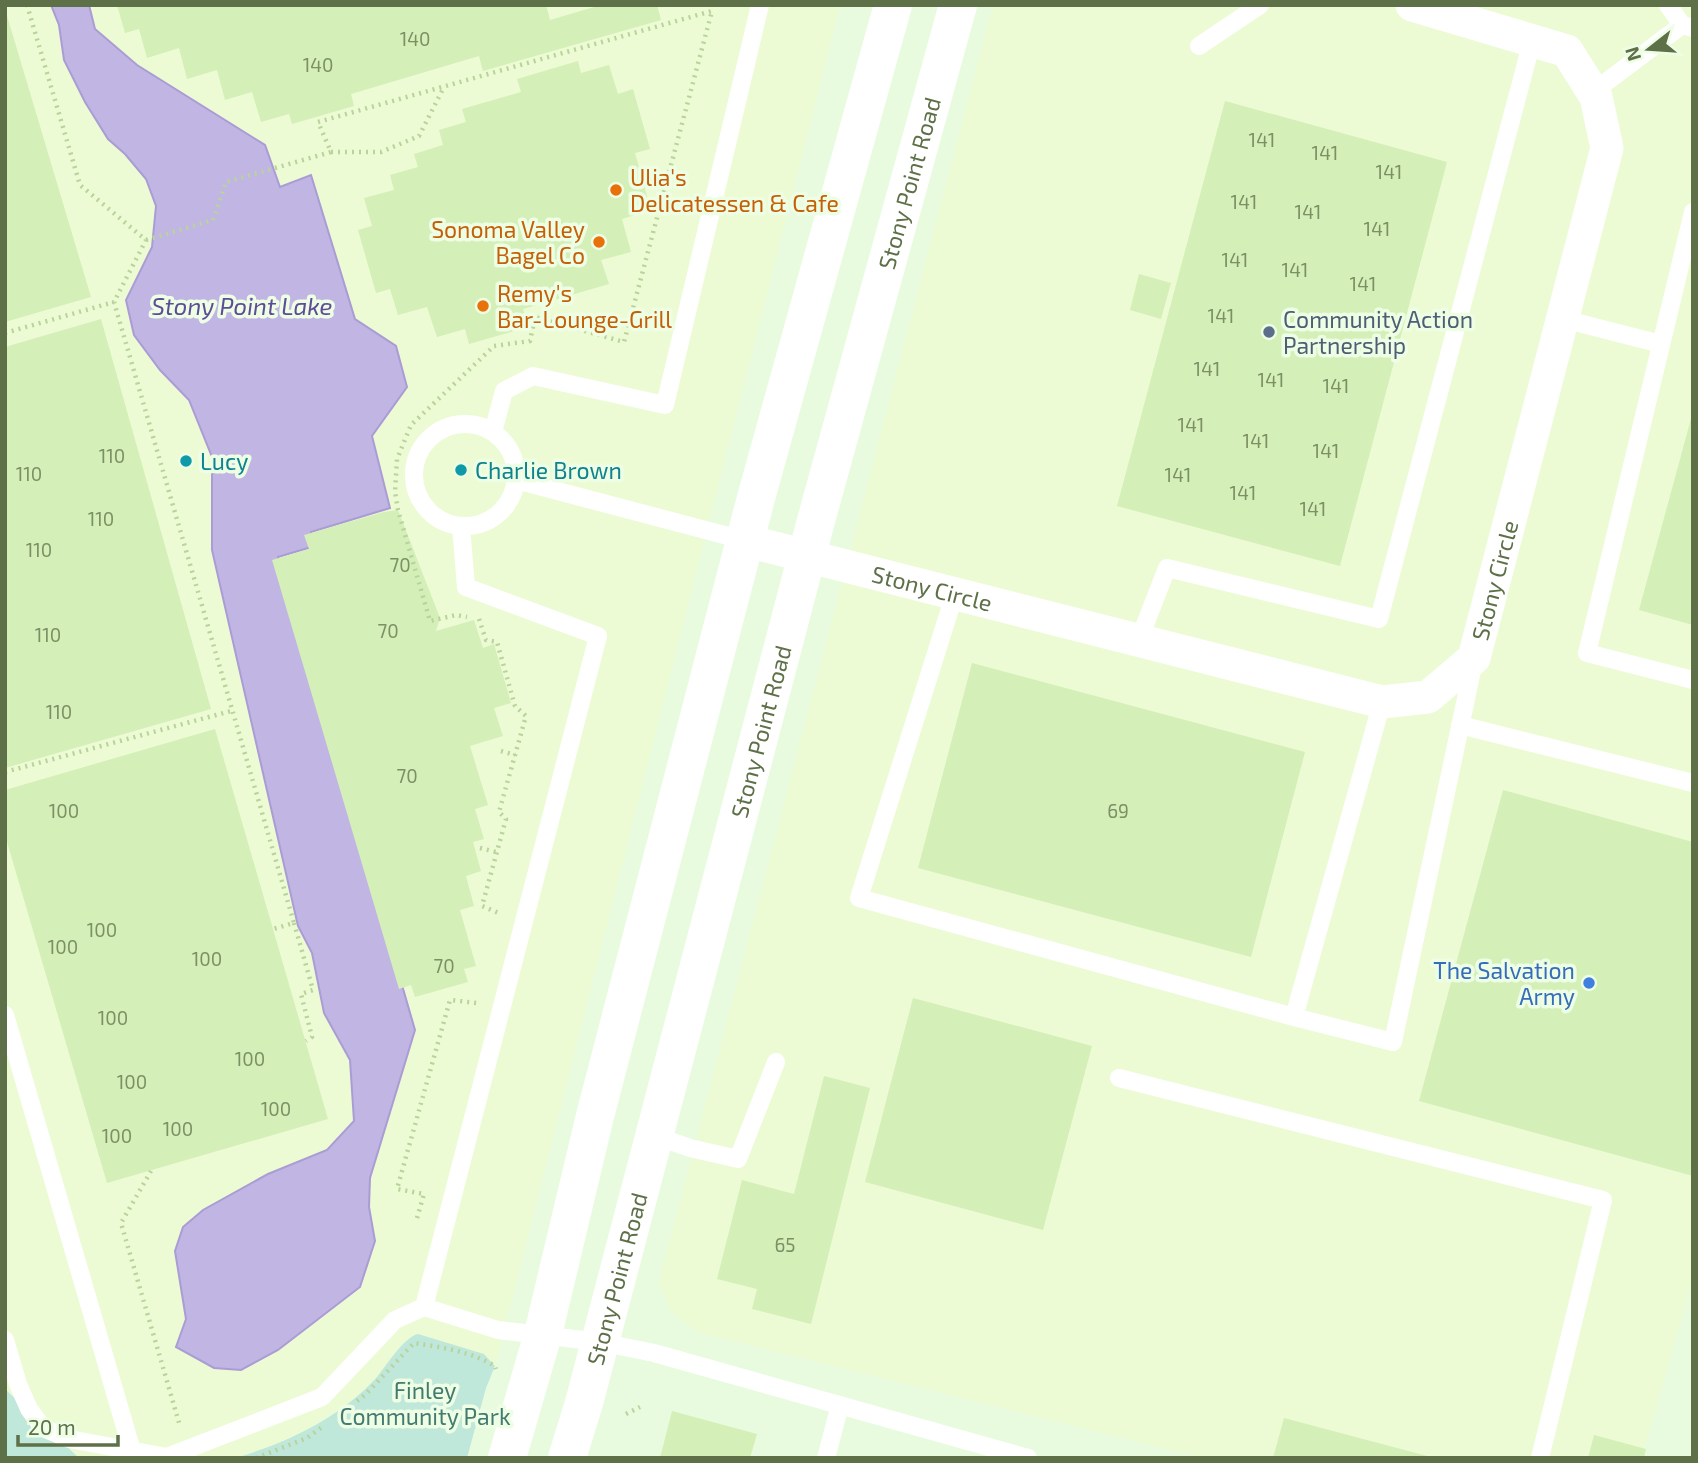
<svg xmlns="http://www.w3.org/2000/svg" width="1698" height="1463" viewBox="0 0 1698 1463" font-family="'Exo 2',sans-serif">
<rect width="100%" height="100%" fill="#e8fbdf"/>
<path fill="#ecfbd3" d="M5 5H840L495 1366 490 1359 408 1338 375 1379 349 1402 303 1432 272 1446 235 1458H79L5 1389Z
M993 5H1693V1277L1642 1458H1203L698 1332 671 1312 659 1282Z"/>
<path fill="#bfe7da" d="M418 1334 484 1354 495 1366 486 1388 467 1458H235C287 1443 340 1418 377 1377 386 1366 404 1337 418 1334Z
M5 1389 79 1458H5Z"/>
<path fill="#c0b5e3" stroke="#aa9cd4" stroke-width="2" d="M51 5H89L95 29 137 65 265 145 280 187 311 175 355 319 396 346 407 387 372 436 390 508 311 532 315 546 278 557 415 1030 370 1178 369 1207 375 1241 360 1287 278 1350 241 1370 214 1368 176 1347 186 1319 175 1251 183 1227 203 1210 268 1174 327 1150 354 1121 350 1060 324 1013 312 953 298 926 212 550V457L189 400 160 370 134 335 126 300 152 247 156 206 146 179 125 154 108 139 85 102 64 60 59 25Z"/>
<path fill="#d4efb8" d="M117 5H546L550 20 601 5H657L661 20 483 71 479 56 351 94 354 106 292 124 289 114 261 122 252 92 225 100 217 70 187 79 179 48 147 58 139 29 125 33Z
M5 9 91 297 5 322Z
M578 61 581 73 609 65 618 94 633 89 650 149 635 153 651 210 622 219 631 252 601 260 609 284 523 309 528 327 469 344 465 329 437 337 427 307 398 315 390 289 376 293 358 230 372 226 364 198 394 190 390 175 418 167 414 154 443 145 439 130 466 122 462 109 521 92 517 79Z
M1225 101 1447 162 1340 566 1117 506Z
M1139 274 1171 283 1161 319 1130 310Z
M101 319 211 709 5 768V347Z
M1692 415H1693V625L1639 610Z
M398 510 440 618 436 631 474 620 483 648 494 644 511 703 494 708 503 736 470 746 488 805 475 809 484 839 473 842 481 871 466 876 474 906 460 910 476 966 464 969 468 982 415 997 411 985 399 989 272 560 309 549 304 535 384 512Z
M972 663 1305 752 1251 957 918 868Z
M215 729 328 1119 107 1183 5 835V790Z
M1503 790 1693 842V1176L1419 1101Z
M913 998 1092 1046 1043 1230 865 1182Z
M824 1076 870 1088 811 1324 752 1309 757 1289 717 1279 742 1180 794 1194Z
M672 1411 757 1434 750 1458H660Z
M1284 1418 1431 1457V1458H1273Z
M1594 1435 1646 1449 1644 1458H1588Z"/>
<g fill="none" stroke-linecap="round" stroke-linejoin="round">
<path stroke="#b9d39c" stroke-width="4.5" stroke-dasharray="2 5" stroke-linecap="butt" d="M27 5 80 185 146 240 114 302 294 923 273 929
M331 152H381L419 136 444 87
M146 240 213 220 226 182 331 152 318 122 712 11 624 342 535 317 530 341 494 346 411 425 397 459 395 492 398 510 430 621 456 615 467 617
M5 333 114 302
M479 619 486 640 497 642 515 706 526 716 499 812 506 819 482 906 501 914
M501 751 515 755
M5 772 231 711
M480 848 496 852
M294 923 313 990 301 994 312 1037 306 1041
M151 1171 121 1223 180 1426
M417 1218 424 1194 397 1189 450 1000 477 1003
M357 1401 366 1394 414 1343C441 1347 472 1352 495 1366L496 1369
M626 1414 640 1407
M256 1458 307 1438 322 1427"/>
<path stroke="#fff" stroke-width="18" d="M1668 5 1682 25
M1199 46 1260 5
M1593 92 1682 25 1693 28
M1693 212 1587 653 1693 680
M1563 319 1661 344
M414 475a51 51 0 1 1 102 0a51 51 0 1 1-102 0Z
M493 432 504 391 533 376 665 405 760 5
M516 480 747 541
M955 593 859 898 1294 1017
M1139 640 1167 568 1379 619 1532 41
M1382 702 1294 1017 1393 1042 1474 661
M1460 725 1693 783
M5 1015 132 1451
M1119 1078 1603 1200 1540 1458
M653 1135 690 1148 738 1159 776 1062
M424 1307 598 636 466 587 461 526
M5 1340 18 1384 29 1409 43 1428 69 1439 167 1457 322 1397 395 1320 424 1307 498 1330 600 1342 654 1353 1028 1458
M826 1458 840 1405"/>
<path stroke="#fff" stroke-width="33" id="s1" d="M747 541 1382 702 1428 697 1474 658 1607 148 1596 97 1567 51 1412 5"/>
<g stroke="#fff" stroke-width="38">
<path d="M507 1458 543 1334 595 1116 756 498 893 5"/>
<path id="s2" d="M567 1458 584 1403 817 517 958 5"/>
</g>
</g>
<g fill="#e8710a" stroke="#edfee5" stroke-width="2.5">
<circle cx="616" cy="190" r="7"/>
<circle cx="599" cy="242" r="7"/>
<circle cx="483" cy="306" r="7"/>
</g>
<circle fill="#5c6f8a" stroke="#edfee5" stroke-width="2.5" cx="1269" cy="332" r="7"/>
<g fill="#0f9aa8" stroke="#edfee5" stroke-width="2.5">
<circle cx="186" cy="461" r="7"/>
<circle cx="461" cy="470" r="7"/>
</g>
<circle fill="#3f7fe0" stroke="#edfee5" stroke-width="2.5" cx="1589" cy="983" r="7"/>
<g text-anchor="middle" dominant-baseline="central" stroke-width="7" stroke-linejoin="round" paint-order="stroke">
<g font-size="19" fill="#7c9064">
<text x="415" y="38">140</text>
<text x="318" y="64">140</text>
<text x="1262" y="139">141</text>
<text x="1325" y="152">141</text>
<text x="1389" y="171">141</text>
<text x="1244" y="201">141</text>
<text x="1308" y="211">141</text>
<text x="1377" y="228">141</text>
<text x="1235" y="259">141</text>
<text x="1295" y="269">141</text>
<text x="1363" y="283">141</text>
<text x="1221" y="315">141</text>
<text x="1207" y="368">141</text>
<text x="1271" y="379">141</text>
<text x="1336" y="385">141</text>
<text x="1191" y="424">141</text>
<text x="1256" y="440">141</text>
<text x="1326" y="450">141</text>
<text x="112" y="455">110</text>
<text x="29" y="473">110</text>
<text x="1178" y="474">141</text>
<text x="1243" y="492">141</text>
<text x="1313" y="508">141</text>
<text x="101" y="518">110</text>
<text x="39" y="549">110</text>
<text x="400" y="564">70</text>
<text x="388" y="630">70</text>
<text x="48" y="634">110</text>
<text x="59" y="711">110</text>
<text x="407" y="775">70</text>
<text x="64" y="810">100</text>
<text x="1118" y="810">69</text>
<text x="102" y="929">100</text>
<text x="63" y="946">100</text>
<text x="207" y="958">100</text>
<text x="444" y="965">70</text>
<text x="113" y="1017">100</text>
<text x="250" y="1058">100</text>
<text x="132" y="1081">100</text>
<text x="276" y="1108">100</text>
<text x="178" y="1128">100</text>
<text x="117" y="1135">100</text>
<text x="785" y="1244">65</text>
</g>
<g font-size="23" fill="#c56008" stroke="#edfee5" text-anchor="start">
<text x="630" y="177">Ulia's<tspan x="630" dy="26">Delicatessen &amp; Cafe</tspan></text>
<text x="585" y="229" text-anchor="end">Sonoma Valley<tspan x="585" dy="26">Bagel Co</tspan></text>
<text x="497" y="293">Remy's<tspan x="497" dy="26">Bar-Lounge-Grill</tspan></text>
</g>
<g font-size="23" fill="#5e7048" stroke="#edfee5">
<text stroke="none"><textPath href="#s2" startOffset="1320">Stony Point Road</textPath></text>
<text stroke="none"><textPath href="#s1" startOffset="842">Stony Circle</textPath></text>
<text stroke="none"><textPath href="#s1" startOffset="191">Stony Circle</textPath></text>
<text stroke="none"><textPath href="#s2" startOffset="752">Stony Point Road</textPath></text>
<text stroke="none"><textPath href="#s2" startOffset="186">Stony Point Road</textPath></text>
</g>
<g font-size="23" fill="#4e5e75" stroke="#edfee5" text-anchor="start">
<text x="1283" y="319">Community Action<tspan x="1283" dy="26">Partnership</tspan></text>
</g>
<g font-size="23" fill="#0d838f" stroke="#edfee5" text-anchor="start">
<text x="200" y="461">Lucy</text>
<text x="475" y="470">Charlie Brown</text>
</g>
<g font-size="23" fill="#366cbe" stroke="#edfee5" text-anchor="end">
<text x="1575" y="970">The Salvation<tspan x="1575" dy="26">Army</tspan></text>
</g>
<g font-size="23" fill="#447a6f" stroke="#edfee5">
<text x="425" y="1390">Finley<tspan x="425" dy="26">Community Park</tspan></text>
</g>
<g font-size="24" font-style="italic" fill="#5f4c97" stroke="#edfee5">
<text x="242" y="305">Stony Point Lake</text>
</g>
</g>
<rect width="1698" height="1463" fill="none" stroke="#5e7048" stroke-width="14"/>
<g transform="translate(1649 49) rotate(253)" stroke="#edfee5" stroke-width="5" paint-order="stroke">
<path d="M0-5L12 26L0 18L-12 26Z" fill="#5e7048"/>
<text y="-10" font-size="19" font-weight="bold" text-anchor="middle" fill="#5e7048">N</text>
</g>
<path d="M18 1435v10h100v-10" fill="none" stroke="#5e7048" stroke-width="3.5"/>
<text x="28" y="1435" font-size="21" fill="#5e7048" stroke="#edfee5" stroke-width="5" paint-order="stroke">20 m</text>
</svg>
